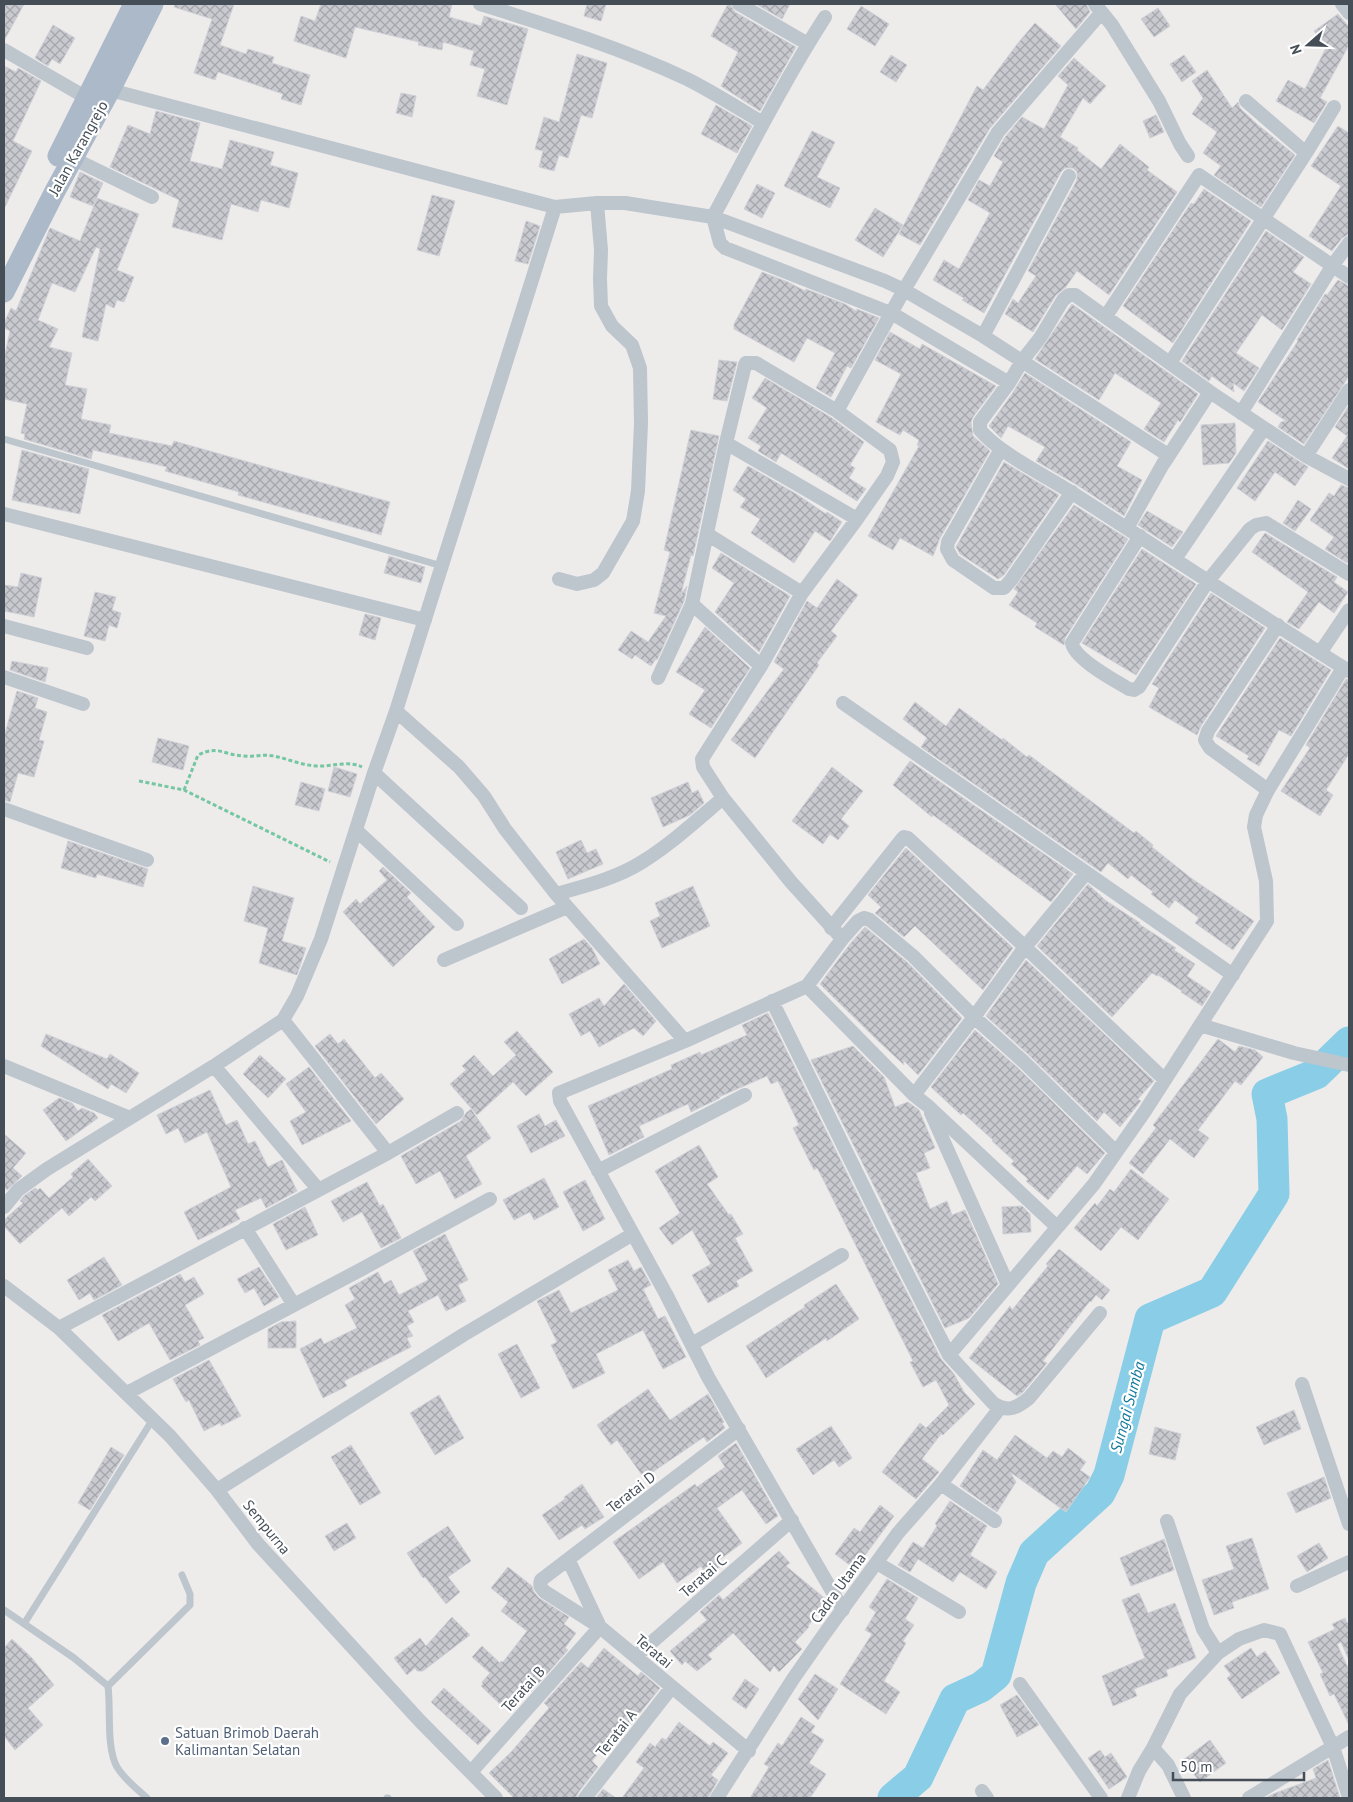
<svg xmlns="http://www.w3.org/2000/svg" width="1353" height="1802" viewBox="0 0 1353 1802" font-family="'PT Sans',sans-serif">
<defs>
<pattern id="building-cross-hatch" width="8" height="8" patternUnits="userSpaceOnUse" patternTransform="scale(1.25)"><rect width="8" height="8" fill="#c8cad0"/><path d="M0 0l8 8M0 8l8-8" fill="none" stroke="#a4a6ac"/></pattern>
</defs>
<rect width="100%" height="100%" fill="#eeebeb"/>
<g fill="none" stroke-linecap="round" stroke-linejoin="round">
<path stroke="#89cee6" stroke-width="31" d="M893 1798 918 1777 955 1699 981 1687 996 1675 1021 1583 1034 1553 1100 1493 1109 1475 1150 1319 1212 1292 1274 1194 1272 1119 1267 1094 1316 1074 1349 1042"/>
</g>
<path fill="url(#building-cross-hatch)" stroke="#cfd1d7" d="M4 4H24L4 41Z
M175 4H234L220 45 246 54 248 49 274 57 272 63 310 75 301 105 281 99 283 94 218 72 215 80 194 73 212 19 174 7Z
M321 4H452L449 17 481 26 484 16 528 29 507 105 477 96 485 69 470 65 474 51 443 42 442 50 418 45 419 42 355 27 346 58 294 41 301 16 315 21Z
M587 4H606L601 21 584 16Z
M728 4H730L735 12 796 47 760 111 721 86 738 52 711 36Z
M756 4H790L782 19Z
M1055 4H1086L1090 12 1076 29Z
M861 6 889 24 875 46 847 29Z
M1158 8 1170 26 1154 37 1141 19Z
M1338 14 1349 27V45L1320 98 1327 102 1314 123 1276 101 1288 80 1305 89 1326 48 1314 31Z
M1035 23 1061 46 990 128 920 245 899 234 977 86 983 90 1018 43Z
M53 25 75 38 60 64 52 59 48 66 35 58Z
M577 54 607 63 592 118 581 115 568 158 559 155 554 171 539 167 543 151 535 149 544 117 559 122Z
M891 55 907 65 896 82 880 72Z
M1184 55 1196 72 1182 82 1170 64Z
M1074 58 1106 86 1090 104 1083 98 1060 137 1078 148 1077 150 1101 169 1120 144 1149 167 1147 170 1177 192 1109 295 1077 271 1065 288 1056 295 1033 332 1005 314 1013 299 1018 303 1036 276 1028 271 1077 180V172L1073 168H1065L1061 172 984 313 962 300 964 298 933 280 944 260 959 269 990 213 968 200 979 180 990 186 1003 162 994 156 1005 137 1022 117 1044 129 1068 85 1058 76Z
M4 66 16 72 18 68 41 81 13 141 32 151 4 209Z
M1207 70 1232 108 1238 102 1240 108 1258 125 1295 155 1261 207 1214 175 1221 166 1203 153 1217 132 1192 114 1203 98 1192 81Z
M401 93 416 96 412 117 396 113Z
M716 105 752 126 737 153 701 134Z
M156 111 200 123 190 161 222 169 230 140 274 152 270 165 298 173 289 208 261 200 258 212 231 204 222 240 172 227 179 200 110 167 128 125 150 134Z
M1156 115 1164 132 1150 138 1143 121Z
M1338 126 1349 133V234L1342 238 1332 251 1309 236 1341 186 1311 166Z
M812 131 835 142 817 177 840 188 830 208 784 186Z
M80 172 103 183 93 206 70 197Z
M757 184 775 193 762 218 744 209Z
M1204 189 1251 221 1173 343 1123 306 1191 203 1194 204Z
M432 195 455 201 439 256 417 250Z
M97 198 139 214 117 270 134 277 124 302 117 300 114 308 106 304 98 341 82 337 100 249 96 247 75 292 52 283 38 320 58 329 49 347 72 353 65 385 87 389 81 419 111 425 109 433 172 446 174 441 390 502 381 535 238 495 239 492 165 471 167 467 93 450 91 459 24 439 25 434 21 433 27 404 4 399V359L10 331 4 328V323L11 308 16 311 50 228 80 241Z
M875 208 903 225 883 257 855 240Z
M526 221 540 226 528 264 515 261Z
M1266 231 1304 257 1293 272 1311 284 1282 330 1262 315 1236 353 1259 368 1244 391 1233 383 1234 392 1212 376 1209 381 1182 361Z
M762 272 788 282 805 291 806 289 845 304 856 311 857 309 879 318 851 368 847 366 831 397 816 388 835 353 807 338 794 362 734 329V324Z
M1338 280 1349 286V376L1304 444 1278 427 1281 422 1286 421 1258 402 1298 341 1297 340 1325 294 1327 295Z
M1072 304 1198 394 1180 422 1178 420 1164 442 1144 429 1161 403 1115 373 1099 400 1035 359Z
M890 332 920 349 922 344 996 386 973 417 971 422 973 436 990 451 940 538 933 556 900 538 893 550 868 536 919 446 917 445 919 440 903 430 900 435 876 422 901 374 875 360Z
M719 360 737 362 727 401 713 399Z
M1025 373 1131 442 1117 466 1142 480 1124 516 1077 485 1036 461 1045 447 1008 426 1001 438 989 426 1012 394Z
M765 378 832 418 864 442 850 465 855 468 849 478 866 489 857 501 781 453 776 462 758 451 761 446 748 438 767 408 752 398Z
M1348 407 1349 408V469L1332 458 1347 436 1335 427Z
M1235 423 1236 453 1229 463 1203 465 1201 425Z
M691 430 719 436 693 556 691 555 681 594 687 586 684 601 657 660 656 659 651 666 635 655 632 659 618 650 631 631 648 642 666 616 654 613 670 552 664 550Z
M1268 441 1308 467 1295 486 1275 472 1255 501 1237 488Z
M22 450 89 469 80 514 12 500Z
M1004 462 1059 495 1004 575 998 579 960 554 956 547Z
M748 466 798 495 826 514 827 512 842 522 830 541 815 531 794 563 751 533 760 519 740 507 746 499 733 490Z
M1341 485 1349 488V560L1347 563 1325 549 1334 537 1310 520 1329 493 1334 496Z
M1298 500 1311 509 1295 531 1283 523Z
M1074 505 1128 539 1065 638 1064 645 1035 627 1037 623 1009 605 1018 592 1014 589Z
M1147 511 1183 532 1172 547 1138 525Z
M1265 533 1337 577 1334 582 1348 592 1334 613 1319 602 1299 629 1287 622 1308 592 1252 552Z
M1142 549 1196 584 1136 675 1082 643Z
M721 553 790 596 759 652 715 612 734 583 712 568Z
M389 556 425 567 421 583 384 573Z
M21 573 42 578 34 617 4 611V585L18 587Z
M837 579 858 595 831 631 837 636 817 663 819 665 755 758 731 740 784 669 774 662 807 601 817 608Z
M95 592 116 597 112 610 121 613 117 628 109 625 105 641 84 636Z
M1211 593 1265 628 1201 726 1197 735 1149 707 1159 688 1152 684Z
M365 614 381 618 375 640 359 635Z
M705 627 750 668 711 728 689 714 705 690 676 672Z
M1280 638 1331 670 1291 736 1279 730 1259 766 1247 759 1249 756 1216 736Z
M12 661 48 668 45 682 10 670Z
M1346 679 1349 680V754L1326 790 1333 795 1320 816 1281 791 1310 748 1306 745Z
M17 691 38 698 35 708 47 712 39 740 44 741 34 777 18 773 10 802 4 800V737Z
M915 702 946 726 959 708 1002 740 1003 738 1027 757 1029 755 1134 833 1136 831 1153 845 1152 847 1191 878 1254 921 1233 950 1195 923 1199 918 1175 900 1169 908 1151 894 1153 892 1131 875 1128 879 1108 863 1101 872 921 747 927 738 903 719Z
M158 738 189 746 183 770 152 762Z
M910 761 1073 874 1051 902 933 815 932 817 893 785Z
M334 767 357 774 350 797 328 791Z
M832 767 863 791 841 819 849 826 838 840 830 834 823 844 792 821Z
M301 782 325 789 319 811 295 805Z
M688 782 692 793 698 790 704 803 690 815 663 827 651 798Z
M581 840 587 853 596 849 603 864 568 879 556 852Z
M68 841 148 869 143 887 97 874 96 878 61 868Z
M906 848 1013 948 983 990 915 926 904 937 875 913 881 907 868 895Z
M383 867 411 893 407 897 435 927 393 967 343 912 356 899 360 904 387 880 379 871Z
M1088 884 1105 900 1140 923 1139 924 1176 948 1174 950 1195 964 1187 976 1211 992 1202 1006 1181 992 1182 991 1158 975 1157 976 1152 973 1112 1017 1037 946Z
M253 886 294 898 282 941 306 948 297 975 259 963 268 928 244 921Z
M693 886 710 926 662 948 650 921 660 916 655 903Z
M865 927 907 962 962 1018 918 1075 903 1060 904 1065 875 1038 820 984 850 944Z
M584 939 592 948 600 964 562 984 549 959Z
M1026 960 1154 1081 1138 1099 1141 1101 1120 1127 1104 1112 1097 1121 1030 1056 986 1016Z
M624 984 656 1021 643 1036 634 1028 599 1047 590 1031 581 1036 569 1014 599 998 604 1006Z
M768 1013 875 1230 941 1359 954 1374 964 1392 975 1404 943 1435 941 1434 922 1459 939 1472 916 1499 882 1472 920 1423 926 1428 949 1405 936 1380 923 1387 910 1362 913 1361 824 1181 817 1168 814 1170 793 1128 799 1125 778 1081 771 1084 767 1076 719 1097 720 1098 691 1112 688 1104 639 1126 644 1137 609 1155 588 1106 672 1069 671 1065 700 1052 701 1055 747 1035 742 1025Z
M975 1030 1018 1068 1105 1153 1087 1174 1077 1166 1048 1200 1026 1181 1028 1179 1011 1164 1014 1161 992 1141 993 1140 963 1113 961 1115 931 1087Z
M517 1031 553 1072 526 1096 513 1082 477 1115 450 1084 466 1070 462 1066 474 1055 493 1076 516 1055 504 1042Z
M46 1034 107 1059 110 1054 139 1073 126 1093 111 1084 108 1089 41 1046Z
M330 1034 338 1044 344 1039 375 1078 381 1073 404 1099 376 1124 315 1046Z
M1218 1039 1235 1052 1239 1046 1255 1050 1263 1057 1241 1085 1235 1081 1198 1130 1209 1138 1194 1158 1170 1139 1143 1174 1129 1163 1156 1128 1153 1125Z
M853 1046 884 1077 895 1107 908 1102 919 1110 935 1148 924 1153 930 1168 916 1173 930 1209 947 1201 952 1215 965 1210 998 1284 969 1318 945 1328 811 1060Z
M260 1055 286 1079 268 1098 243 1074Z
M309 1067 351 1121 302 1145 290 1121 306 1112 286 1084Z
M210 1090 226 1125 237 1120 248 1144 255 1141 268 1167 282 1160 297 1191 266 1208 261 1198 235 1210 240 1219 198 1240 184 1212 231 1187 207 1132 185 1143 178 1128 166 1134 157 1115Z
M59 1098 72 1103 78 1111 82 1108 94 1113 98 1118 66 1141 43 1110Z
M471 1109 491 1138 466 1156 482 1184 455 1199 440 1171 416 1184 401 1156 461 1121 466 1113Z
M539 1114 545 1126 556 1120 565 1136 531 1153 517 1126Z
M4 1134 26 1153 13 1168 22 1176 7 1190 4 1187Z
M699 1145 718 1177 707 1184 729 1215 731 1214 743 1234 735 1238 753 1271 736 1281 739 1286 708 1303 692 1275 711 1264 692 1230 672 1245 659 1228 680 1213 655 1171Z
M88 1159 112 1186 95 1201 91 1197 69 1216 62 1208 20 1244 4 1226V1220L23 1203 20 1201 24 1196 35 1188 38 1190 40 1188 49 1198 73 1177 71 1174Z
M1131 1169 1169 1199 1138 1240 1121 1227 1101 1251 1074 1228 1095 1203 1097 1206 1110 1189 1114 1192Z
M544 1178 559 1207 534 1220 530 1212 514 1220 503 1200Z
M585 1180 605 1219 583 1231 563 1192Z
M367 1182 380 1206 383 1204 401 1238 381 1248 362 1212 343 1222 331 1201Z
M1022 1206 1030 1214 1031 1232 1003 1234 1002 1207Z
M305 1207 318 1235 286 1250 273 1224Z
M445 1234 468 1280 458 1285 466 1301 446 1311 438 1295 408 1311 414 1322 407 1326 413 1336 407 1338 411 1347 344 1381 347 1386 323 1398 300 1349 321 1338 324 1344 357 1328 345 1305 355 1299 349 1288 378 1272 384 1284 391 1280 399 1295 428 1280 413 1251Z
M1059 1249 1110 1290 1102 1300 1096 1295 1091 1302 1090 1301 1043 1361 1047 1363 1023 1392 1017 1396 969 1358 1010 1306 1012 1310 1048 1266 1046 1264Z
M104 1257 122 1285 94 1300 90 1293 79 1300 67 1280Z
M628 1260 634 1271 641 1267 651 1285 643 1289 658 1319 665 1316 686 1357 663 1369 643 1330 596 1354 605 1373 573 1389 551 1345 557 1342 537 1301 559 1290 571 1313 618 1290 608 1270Z
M259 1267 279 1297 264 1306 254 1288 245 1293 237 1279Z
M180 1274 185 1282 194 1277 204 1294 185 1305 204 1338 198 1341 200 1345 170 1360 149 1323 118 1341 102 1315Z
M836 1284 859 1319 827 1341 826 1338 766 1378 746 1346 805 1307 804 1305Z
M296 1321V1348H268V1329L281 1322Z
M517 1344 540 1388 521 1398 498 1354Z
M209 1360 241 1416 221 1426 220 1423 204 1431 189 1400 186 1402 173 1379Z
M648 1389 670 1420 708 1394 724 1422 722 1423 725 1428 707 1442 704 1437 644 1478 617 1440 611 1445 597 1425Z
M439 1395 464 1438 435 1455 410 1413Z
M1294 1410 1301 1429 1264 1445 1256 1427Z
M831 1426 852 1458 839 1467 834 1460 813 1475 796 1449Z
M1155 1427 1181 1434 1175 1460 1149 1454Z
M1015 1435 1047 1458 1053 1451 1062 1457 1068 1448 1086 1462 1080 1470 1090 1477 1066 1512 1010 1472 1016 1482 997 1512 960 1486 983 1450 997 1460Z
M736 1443 778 1516 766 1524 742 1490 717 1508 742 1543 718 1561 721 1566 707 1576 701 1566 677 1583 663 1562 639 1579 613 1542 695 1484 697 1487 725 1467 718 1456Z
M351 1445 381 1493 360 1505 331 1457Z
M111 1447 124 1455 90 1510 78 1503Z
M1324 1477 1331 1498 1296 1513 1287 1493Z
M582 1484 604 1517 585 1529 582 1525 559 1540 542 1515 565 1499 564 1497Z
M950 1501 987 1526 970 1555 997 1572 986 1589 960 1572 953 1582 918 1559 910 1572 898 1565 913 1542 923 1548 937 1526 935 1524Z
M880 1505 894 1516 855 1569 835 1554 854 1528 860 1532Z
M347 1523 356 1538 334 1551 325 1536Z
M448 1526 471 1561 448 1577 460 1592 446 1604 425 1577 423 1578 407 1553Z
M1252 1538 1269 1589 1232 1602 1234 1608 1214 1615 1202 1580 1234 1569 1226 1546Z
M1164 1539 1174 1570 1131 1586 1120 1558Z
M1319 1543 1328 1558 1307 1572 1297 1556Z
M779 1551 790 1563 786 1566 828 1601 808 1626 809 1627 795 1642 802 1649 779 1672 774 1666 770 1672 733 1633 708 1655 712 1659 697 1671 685 1661 682 1665 670 1651 707 1620 700 1612 719 1595 723 1600Z
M508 1567 532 1586 534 1592 539 1598 569 1617 564 1624 576 1633 565 1648 568 1650 531 1692 529 1690 511 1709 505 1705 503 1707 481 1686 483 1684 482 1682 490 1673 472 1657 482 1646 500 1663 501 1661 503 1662 527 1631 501 1611 508 1602 491 1588Z
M887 1579 918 1598 905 1619 914 1625 903 1641 906 1643 884 1681 900 1692 886 1714 840 1684 872 1634 865 1630 876 1612 869 1607Z
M1139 1593 1148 1613 1175 1603 1196 1658 1166 1670 1168 1676 1134 1689 1137 1696 1113 1706 1102 1676 1145 1658 1122 1600Z
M452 1617 470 1635 423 1671H417L415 1668 407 1675 394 1658 420 1638 426 1646Z
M1345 1618 1347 1623 1349 1622V1660L1341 1642 1337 1644 1349 1670V1725L1334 1694 1330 1696 1320 1674 1323 1673 1308 1642 1335 1629 1332 1624Z
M12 1639 32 1658 54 1685 28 1708 43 1725 15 1750 4 1736V1648Z
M604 1648 638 1676 641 1672 660 1688 624 1733 618 1728 596 1754 597 1755 592 1761 598 1767 578 1793 576 1798H514L489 1773 512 1751 549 1708 544 1703 581 1662 588 1668Z
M1251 1648 1257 1657 1265 1651 1280 1673 1242 1699 1227 1678 1231 1675 1224 1666Z
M815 1674 838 1689 818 1720 798 1699Z
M745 1679 759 1689 746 1709 732 1699Z
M444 1688 491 1731 478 1745 431 1702Z
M1017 1695 1039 1725 1017 1737 1000 1705Z
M801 1717 815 1726 811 1732 824 1740 809 1763 826 1774 810 1798H750L769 1767 764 1764 778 1743 782 1746Z
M679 1722 710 1746 713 1742 728 1753 711 1775 718 1780 708 1798H622L644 1768 636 1762 650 1743 655 1747 662 1738 666 1740Z
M1210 1740 1226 1763 1200 1782 1183 1760Z
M1100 1750 1105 1757 1111 1753 1127 1777 1109 1789 1088 1758Z
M1328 1760 1340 1798H1265L1273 1794 1316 1778 1313 1769Z
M603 1789 616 1798H596Z"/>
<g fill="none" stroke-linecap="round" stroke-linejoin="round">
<path stroke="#74c7a2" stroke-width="3" stroke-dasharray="4 2.5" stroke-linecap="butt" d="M139 781 184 790 330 862
M184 790 198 755C218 745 224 755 243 756 253 757 264 754 274 756 288 759 301 765 316 766 331 767 348 760 362 767"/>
<path stroke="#bdc5cd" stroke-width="7" d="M4 439 442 566
M4 1610 74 1658 108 1686C111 1709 106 1748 117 1767 124 1779 137 1789 147 1798
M24 1624 153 1419
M108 1686 190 1605V1594L182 1575
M387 1798H388"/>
<path stroke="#bdc5cd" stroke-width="14" d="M480 4C550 26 621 48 687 79 713 92 738 108 763 123
M739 4 808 44
M1095 4 1112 25 1159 101 1180 144 1188 156
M1342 4 1349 13
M825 17C784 81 749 150 713 217L720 243 725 248 893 314 1009 383
M4 50 87 98
M110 90 555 207 597 203H625L713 217 885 281 904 290 983 336 1168 455 1127 528
M1306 153 1334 107
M72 158 152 197
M1106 316 1199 175 1349 277
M983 336 1069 176
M1170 363 1306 153 1246 101
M837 411 904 290 998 132 1101 13
M1241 413 1333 265 1349 243
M726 443 857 519
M1001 449 948 542 947 549 953 560 994 588H1004L1011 580 1072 492
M1306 456 1349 390
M1164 463 1210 392
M1349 479 1306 456 1210 392 1075 295H1069L1063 300 1040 338 1022 361 1009 383 980 422V430C1002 456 1051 478 1080 498 1170 556 1259 615 1349 671
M4 514 425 620
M707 534 802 593
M1140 536 1072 643C1074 659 1116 681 1129 689L1134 690 1139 687 1208 581 1250 529 1256 525 1266 523 1349 574
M1175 559 1264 428
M559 579 577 584 594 580 603 573 633 521 638 491 641 423 640 368 632 345 612 326 601 306 600 279 601 250 597 203
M692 604 761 666
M4 626 87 648
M1320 653 1349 610
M4 677 83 704
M843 703 1233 975
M396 711 459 767 484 796 505 829 556 894 685 1041
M374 773 521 908
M1268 790 1210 748 1205 740 1208 731 1278 625
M723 798 791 882 838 934
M4 809 147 860
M356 830 457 924
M556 894C585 886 617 878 642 862 671 844 697 820 723 798L703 767 702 759 761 666 802 593 857 519 887 476 893 462 890 450 837 411 756 363H746L745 365 726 443 692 604 658 678
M831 928 902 839 904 837 908 838 1025 947 1165 1080
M444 960 567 907
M807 986 914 1095 928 1106 1057 1227
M772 1001 883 1226 949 1355 993 1403C1007 1413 1017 1408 1029 1398L1100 1313
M283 1020 388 1153
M1200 1025 1294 1053 1349 1065
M4 1066 130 1118
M214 1066 318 1189
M914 1095 974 1017 1025 947 1086 873
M931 1113 1008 1285
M598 1171 745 1095
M4 1207 18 1190 47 1169 214 1066 283 1020 297 996 321 939 374 773 396 711 555 207
M245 1228 294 1305
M4 1286 59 1328 170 1436 217 1490 258 1544 419 1720 496 1798
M59 1328 388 1153 457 1113
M692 1344 842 1255
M949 1355 1094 1184 1145 1111 1267 921 1266 881 1254 827 1256 815 1268 790 1343 668
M1302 1384 1349 1524
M127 1393 362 1269 490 1199
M739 1429 541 1580C539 1586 541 1588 545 1592L600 1627 749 1751
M941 1484 995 1521
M217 1490 463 1335 633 1234
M1167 1521 1203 1629 1218 1653 1239 1639 1264 1630 1280 1634 1333 1747 1349 1797
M877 1563 959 1612
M1297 1586 1349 1562
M843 1610 708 1377 666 1294 560 1101 559 1093 685 1041 807 986 843 938 858 921 864 918 870 920 913 956 974 1017 1024 1062 1116 1152
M636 1656 792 1520
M1020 1684 1101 1798
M1153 1748 1180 1694 1218 1653
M471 1772 600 1627 569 1561
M982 1791 987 1798
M585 1798 672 1687
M717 1798 793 1679 823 1636 898 1533 941 1484 1000 1408
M1128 1798 1139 1771 1153 1748 1168 1765 1184 1798
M1249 1798 1349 1737"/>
<path stroke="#abb9c9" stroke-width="21" d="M58 156 134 4
M4 292 54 193 110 90 153 4"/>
</g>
<circle fill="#5c6f8a" stroke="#fff" stroke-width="2" cx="165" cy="1741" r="5"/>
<g text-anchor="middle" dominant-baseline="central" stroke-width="4.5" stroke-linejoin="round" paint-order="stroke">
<g font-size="15" fill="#454e57" stroke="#fff">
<text transform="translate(78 148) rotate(-61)">Jalan Karangrejo</text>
<text transform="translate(631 1492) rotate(-38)">Teratai D</text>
<text transform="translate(267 1527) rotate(51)">Sempurna</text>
<text transform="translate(703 1576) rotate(-41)">Teratai C</text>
<text transform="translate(838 1588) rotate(-54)">Cadra Utama</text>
<text transform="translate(654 1651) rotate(40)">Teratai</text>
<text transform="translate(523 1689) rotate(-48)">Teratai B</text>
<text transform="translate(616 1733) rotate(-52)">Teratai A</text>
</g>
<g font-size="15" fill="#4e5e75" stroke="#fff" text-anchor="start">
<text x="175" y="1732">Satuan Brimob Daerah<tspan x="175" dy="17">Kalimantan Selatan</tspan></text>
</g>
<g font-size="16" font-style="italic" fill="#13799c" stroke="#fff">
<text transform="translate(1127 1407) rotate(-75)">Sungai Sumba</text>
</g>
</g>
<rect width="1353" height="1802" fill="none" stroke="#454e57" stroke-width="10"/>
<g transform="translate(1308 45) rotate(250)" stroke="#ffffff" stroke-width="4" paint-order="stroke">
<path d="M0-4L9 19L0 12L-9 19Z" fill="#454e57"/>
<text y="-8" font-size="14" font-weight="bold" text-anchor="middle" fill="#454e57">N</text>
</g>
<path d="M1173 1772v8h131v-8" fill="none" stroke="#454e57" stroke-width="2.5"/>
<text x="1180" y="1772" font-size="15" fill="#454e57" stroke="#ffffff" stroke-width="4" paint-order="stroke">50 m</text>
</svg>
